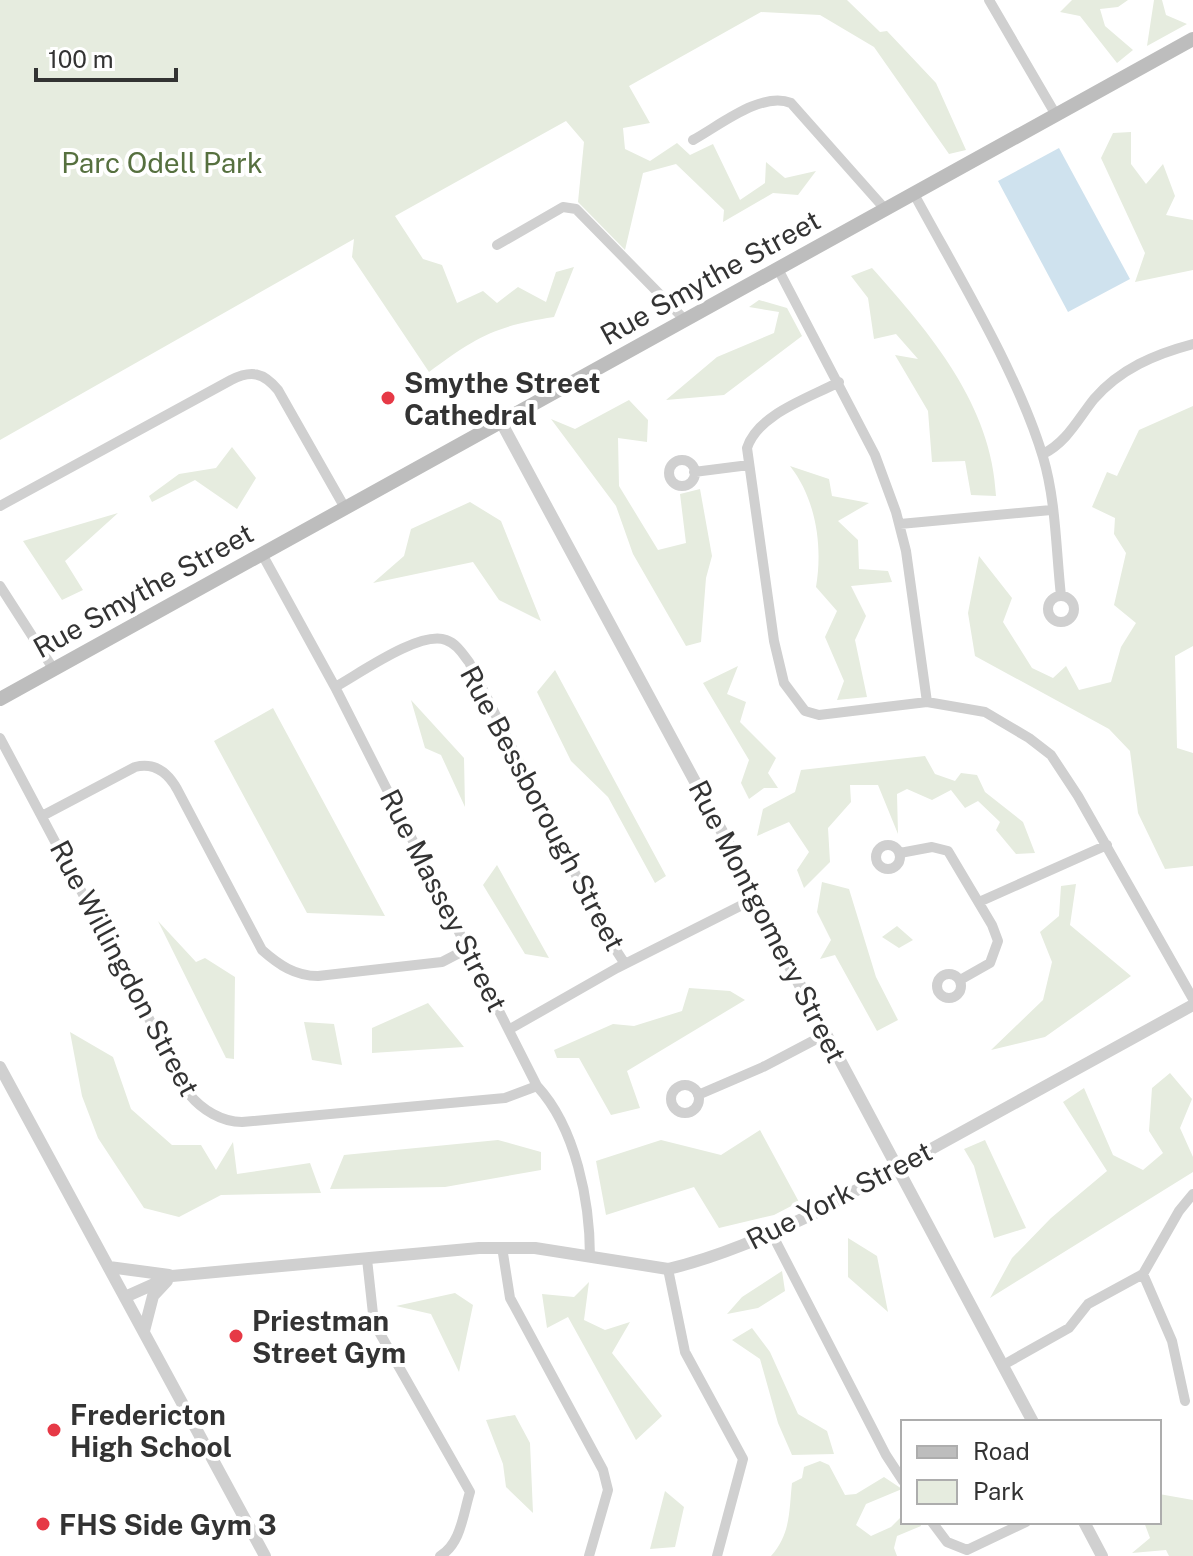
<svg xmlns="http://www.w3.org/2000/svg" width="1193" height="1556" viewBox="0 0 1193 1556" font-family="'Public Sans',sans-serif">
<rect width="100%" height="100%" fill="#fff"/>
<path fill="#e6ecdf" d="M0 0H847L880 32 887 31 936 83 966 150 949 154 874 47 820 15 761 12 629 86 650 123 623 128 625 149 650 161 677 143 690 155 713 144 740 200 765 183 766 162 785 178 816 171 798 195 773 193 723 222 724 210 676 164 643 173 625 250 578 202 584 142 566 121 395 216 423 259 442 265 457 303 483 291 497 303 518 287 546 302 556 272 574 267 554 317C495 326 476 337 429 372L352 257 354 239 0 440Z
M1072 0H1128L1118 7 1100 9 1105 26 1133 50 1117 63 1080 16 1060 12Z
M1154 0H1162L1166 15 1187 24 1147 46Z
M1131 132V164L1146 184 1163 164 1175 196 1166 215 1193 220V270L1135 282 1145 253 1101 158 1113 133Z
M872 268C930 333 992 405 996 496L971 495 965 461 932 462 928 411 895 355 918 359 896 334 874 339 868 298 851 276Z
M759 300 787 308 802 336 724 395 666 400 717 357 774 333 779 312 749 307Z
M629 400 648 420 647 442 618 438 619 486 658 550 686 543 680 494 700 489 712 556 706 578 701 642 686 646 633 554 616 506 551 419 575 429Z
M1193 406V646L1175 656 1177 748 1193 753V866L1165 869 1138 813 1130 751 1109 729 975 656 968 613 979 556 1012 598 1003 622 1032 668 1053 678 1066 666 1079 690 1111 682 1121 647 1136 623 1114 605 1126 553 1114 534 1115 518 1092 507 1107 472 1117 476 1139 430Z
M232 447 256 478 237 509 195 480 152 502 149 496 179 474 216 468Z
M790 466 829 479 832 496 869 503 838 521 858 540 859 569 888 571 892 582 851 586 866 616 855 640 867 697 837 700 844 681 825 637 837 611 816 587C823 546 816 499 790 466Z
M470 502 501 521 541 621 499 600 473 562 373 583 404 556 411 529Z
M118 513 65 561 83 590 62 600 23 541Z
M738 666 727 694 746 702 740 722 776 758 768 773 778 788H764L749 799 741 783 749 760 703 683Z
M555 670 666 876 655 883 608 797 571 761 537 692Z
M411 700 464 758 465 807 441 755 425 748Z
M273 708 385 916 307 913 214 741Z
M925 756 935 774 955 781 961 773 977 775 985 792 1023 822 1035 853 1016 854 996 830 1000 822 978 801 965 808 951 790 932 800 907 789 897 794 898 834 878 785H850L851 802 828 828 830 862 804 888 797 870 809 852 789 822 757 836 763 809 795 792 801 770Z
M497 865 549 958 525 954 483 885Z
M822 882 849 889 876 977 898 1020 877 1031 835 955 820 959 831 940 817 912Z
M1076 884 1070 925 1131 976 1045 1037 991 1050 1043 1000 1052 962 1040 932 1059 916 1061 886Z
M158 921 196 962 205 958 235 977 234 1059 226 1058Z
M897 926 913 940 899 948 882 937Z
M689 988 730 991 745 1000 627 1071 640 1108 611 1115 579 1058H557L554 1050 613 1024 634 1026 682 1011Z
M428 1003 464 1047 372 1053V1028Z
M304 1022 334 1024 342 1065 312 1060Z
M70 1032 113 1057 131 1109 172 1145H201L216 1170 233 1142 237 1174 310 1163 321 1193 221 1195 179 1217 144 1208 98 1138 82 1096Z
M1170 1073 1192 1099 1180 1128 1193 1157V1172L990 1298 1012 1258 1051 1218 1107 1171 1063 1102 1084 1088 1113 1155 1143 1170 1163 1153 1149 1131 1152 1088Z
M760 1130 799 1202 774 1215 719 1228 694 1187 606 1215 596 1161 661 1140 721 1155Z
M498 1140 541 1152V1170L445 1187 330 1189 344 1155Z
M985 1140 1026 1228 994 1238 974 1166 964 1149Z
M848 1238 877 1256 888 1312 848 1277Z
M782 1271 785 1291 758 1308 727 1314 742 1297Z
M589 1282 584 1320 605 1330 630 1322 612 1353 662 1416 636 1440 568 1317 547 1328 542 1294 574 1297Z
M455 1293 473 1305 459 1372 431 1314 396 1306Z
M752 1328 770 1352 798 1414 827 1431 834 1454 792 1455 778 1423 760 1359 732 1340Z
M515 1415 530 1443 533 1513 506 1487 503 1464 486 1420Z
M820 1461 829 1465 845 1495 856 1494 884 1477 902 1489 866 1504 856 1525 871 1536 891 1527 903 1515V1522H920L921 1526 897 1536 894 1548 897 1556H771C791 1534 789 1510 792 1483L802 1478 804 1467Z
M665 1491 684 1507 675 1547 650 1549Z
M1159 1494 1193 1500V1556H1169L1166 1550 1132 1553 1150 1538 1144 1522H1159Z"/>
<path fill="#cfe2ee" d="M1059 148 1130 279 1068 312 998 181Z"/>
<g fill="none" stroke-linecap="round" stroke-linejoin="round">
<path stroke="#d0d0d0" stroke-width="10" d="M989 0 1056 115
M693 140C719 126 761 91 791 103L885 209
M914 194C956 272 1018 373 1043 457 1056 500 1056 551 1061 596
M497 245 563 207 576 209 685 320
M778 269 875 455 896 512 906 551 927 702
M839 382C809 398 758 414 747 448L774 641 784 683 805 711 819 715 927 702 985 712 1029 738 1051 755 1078 796 1193 999
M1043 454C1067 442 1078 419 1094 399 1120 369 1155 354 1193 344
M669 473a13 13 0 1 1 26 0a13 13 0 1 1-26 0Z
M694 472 749 465
M0 506 231 380C251 370 263 372 278 390L345 508
M900 524 1051 510
M262 554 335 687 537 1086C576 1128 590 1202 590 1257
M0 586 54 670
M1048 609a13 13 0 1 1 26 0a13 13 0 1 1-26 0Z
M335 687C359 674 420 630 446 640 457 644 462 653 469 662L605 933 625 964
M0 738 189 1094C202 1110 222 1122 242 1122L505 1098 537 1086
M44 815 135 767C155 762 168 773 177 789L262 950C279 965 295 976 318 976L442 962 467 949
M876 857a12 12 0 1 1 24 0a12 12 0 1 1-24 0Z
M900 853 932 847 948 851 992 925 998 941 990 963 960 980
M979 902 1107 845
M937 986a12 12 0 1 1 24 0a12 12 0 1 1-24 0Z
M510 1029 617 968 754 899
M671 1099a14 14 0 1 1 28 0a14 14 0 1 1-28 0Z
M698 1095 763 1067 826 1034
M772 1234 886 1455 903 1481
M502 1247 510 1298 603 1470 608 1490 589 1556
M367 1259 374 1323 470 1492C463 1514 461 1544 440 1556
M668 1269 685 1352 743 1459 717 1556
M1143 1274 1172 1341 1185 1401
M1005 1364 1069 1328 1088 1304 1143 1274 1179 1211 1193 1194
M932 1522 947 1542 967 1550 1026 1522"/>
<path stroke="#d0d0d0" stroke-width="12" d="M501 422 733 852 754 899 1033 1422
M0 1067 265 1556
M109 1267 169 1275
M125 1297 172 1276 479 1248H535L668 1269C719 1257 766 1236 813 1214L1193 1005
M144 1331 153 1296 167 1281
M1084 1522 1102 1556"/>
<path stroke="#bdbdbd" stroke-width="14" d="M0 699 1193 39"/>
</g>
<g fill="#e63946" stroke="#fff" stroke-width="3">
<circle cx="388" cy="398" r="8"/>
<circle cx="236" cy="1336" r="8"/>
<circle cx="54" cy="1430" r="8"/>
<circle cx="43" cy="1524" r="8"/>
</g>
<g text-anchor="middle" dominant-baseline="central" stroke-width="8" stroke-linejoin="round" paint-order="stroke">
<g font-size="28" fill="#56703f" stroke="#fff">
<text x="162" y="162">Parc Odell Park</text>
</g>
<g font-size="28" fill="#333" stroke="#fff">
<text transform="translate(710 277) rotate(-29)">Rue Smythe Street</text>
<text transform="translate(143 590) rotate(-29)">Rue Smythe Street</text>
<text transform="translate(543 808) rotate(62)">Rue Bessborough Street</text>
<text transform="translate(444 900) rotate(63)">Rue Massey Street</text>
<text transform="translate(768 921) rotate(63)">Rue Montgomery Street</text>
<text transform="translate(125 968) rotate(62)">Rue Willingdon Street</text>
<text transform="translate(839 1195) rotate(-27)">Rue York Street</text>
</g>
<g font-size="28" font-weight="bold" fill="#333" stroke="#fff" text-anchor="start">
<text x="404" y="382">Smythe Street<tspan x="404" dy="32">Cathedral</tspan></text>
<text x="252" y="1320">Priestman<tspan x="252" dy="32">Street Gym</tspan></text>
<text x="70" y="1414">Fredericton<tspan x="70" dy="32">High School</tspan></text>
<text x="59" y="1524">FHS Side Gym 3</text>
</g>
</g>
<rect x="901" y="1420" width="260" height="104" fill="#ffffff" stroke="#adadad" stroke-width="2"/>
<rect x="917" y="1446" width="40" height="12" fill="#bdbdbd" stroke="#adadad" stroke-width="2"/>
<text x="973" y="1460" font-size="24" fill="#333333">Road</text>
<rect x="917" y="1480" width="40" height="24" fill="#e6ecdf" stroke="#adadad" stroke-width="2"/>
<text x="973" y="1500" font-size="24" fill="#333333">Park</text>
<path d="M36 68v12h140v-12" fill="none" stroke="#333333" stroke-width="4"/>
<text x="48" y="68" font-size="24" fill="#333333" stroke="#ffffff" stroke-width="6" paint-order="stroke">100 m</text>
</svg>
